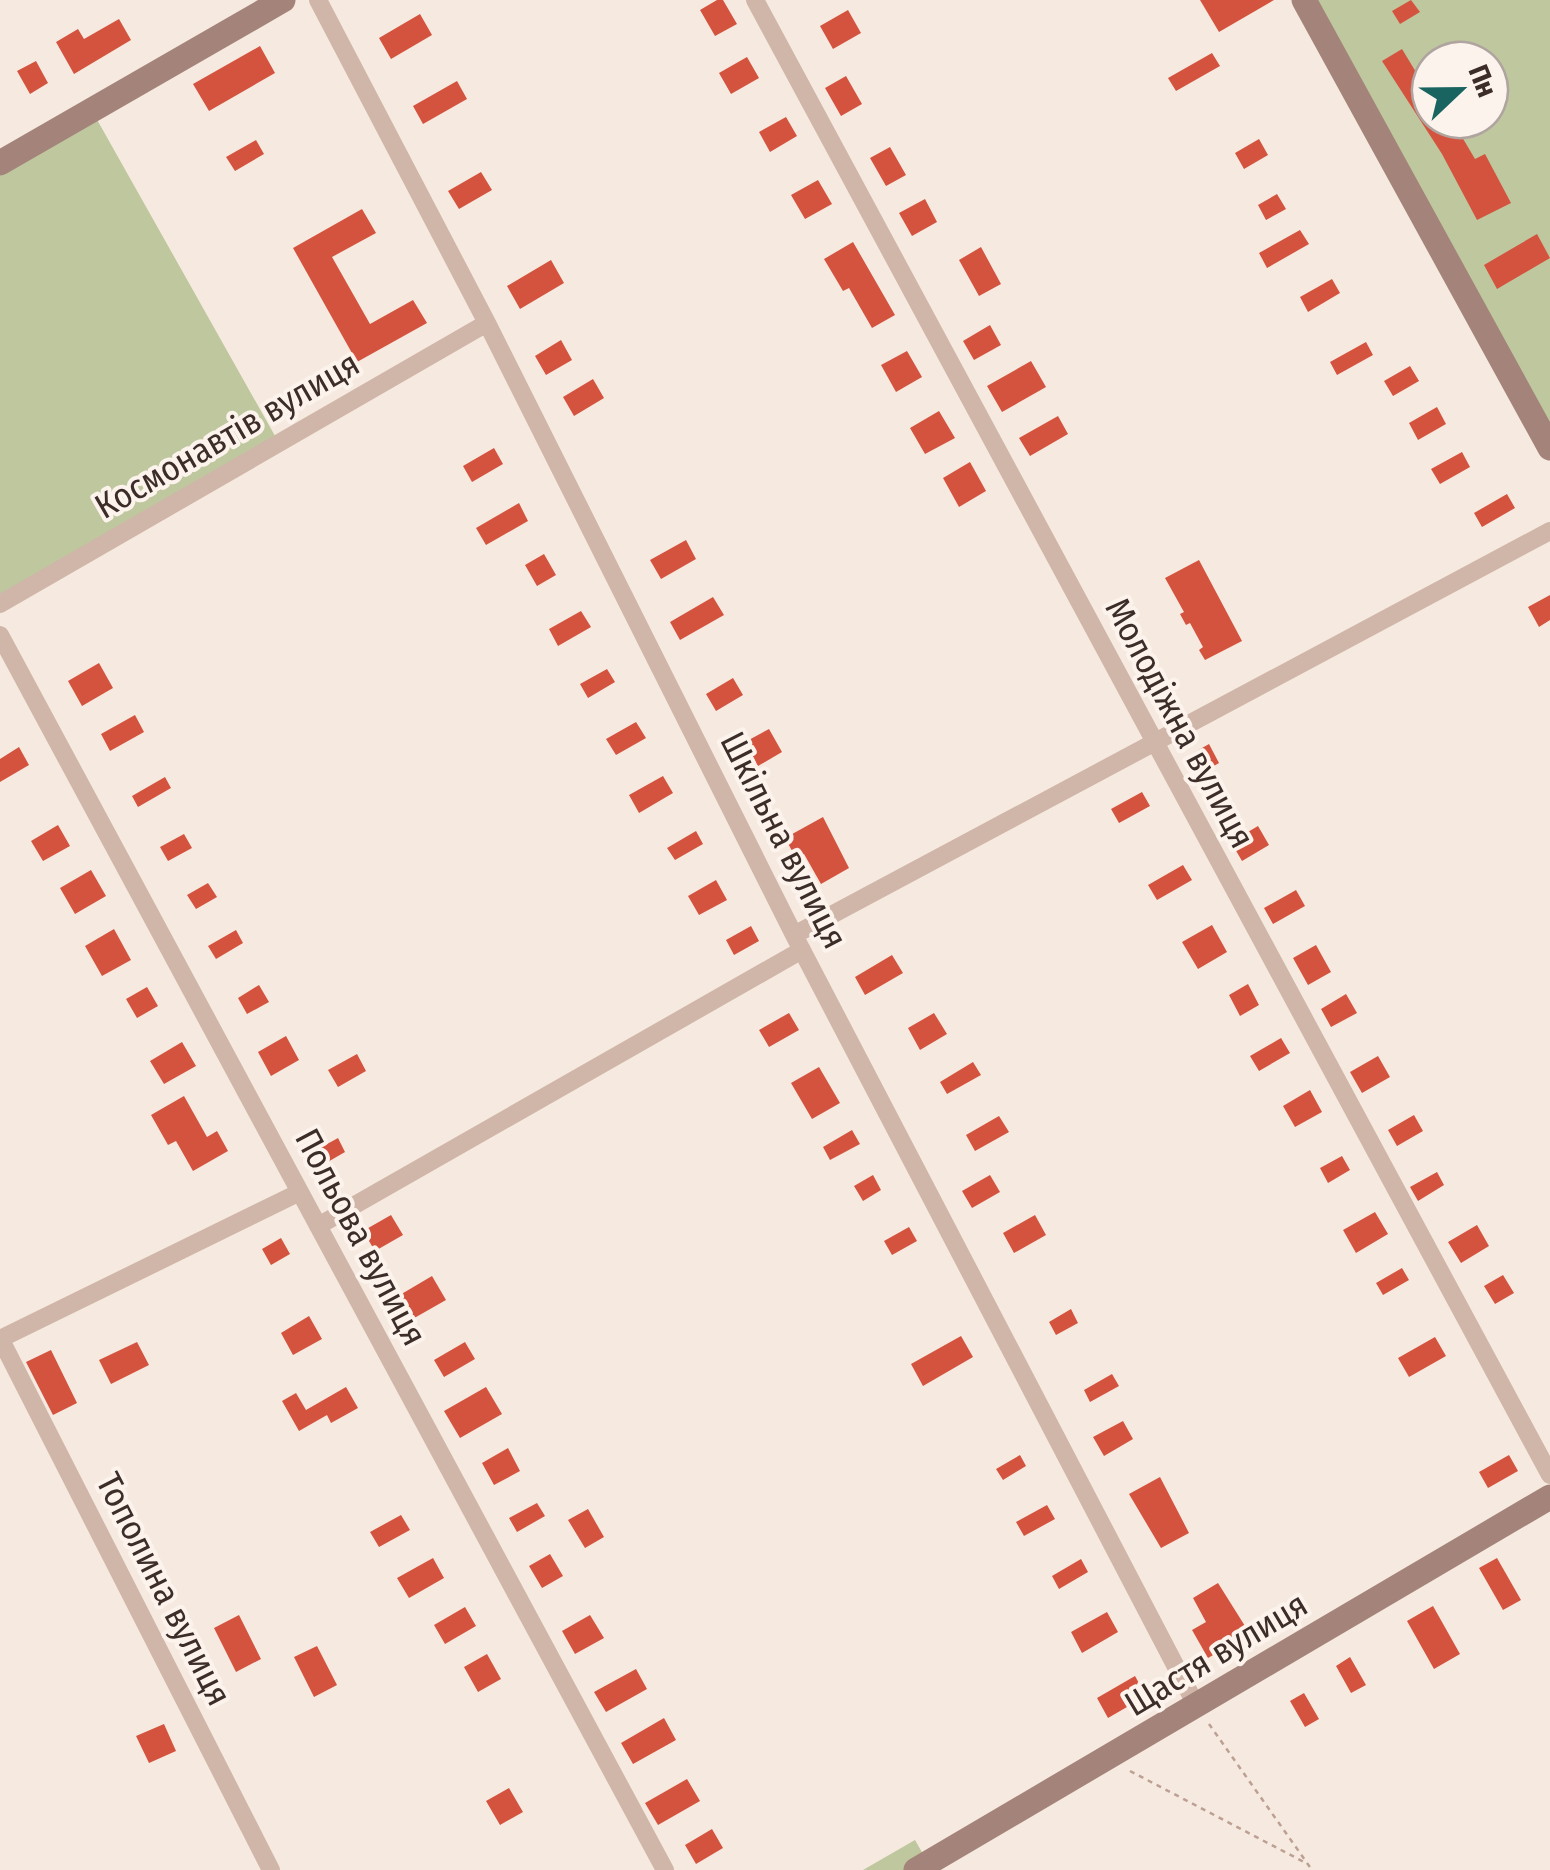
<svg xmlns="http://www.w3.org/2000/svg" width="1550" height="1870" viewBox="0 0 1550 1870" font-family="'Fira Sans Condensed',sans-serif">
<rect width="100%" height="100%" fill="#f6e9df"/>
<path fill="#bec79d" fill-rule="evenodd" d="M1304 0H1550V448ZM1430 60H1490V120H1430Z
M91 109 279 443 0 604V162Z
M915 1840 932 1870H863Z"/>
<path fill="#d4533f" d="M717 0H723L737 24 715 36 700 10Z
M1200 0H1274L1219 32Z
M1411 0 1420 12 1400 24 1392 11Z
M848 10 861 33 833 49 820 26Z
M420 14 432 35 391 59 379 38Z
M119 19 131 40 74 74 56 42 78 29 84 39Z
M260 46 275 73 209 111 193 84Z
M1402 49 1425 87 1430 84V120H1452L1475 159 1485 154 1511 203 1477 220 1442 154 1382 61Z
M1212 53 1220 66 1176 91 1168 78Z
M747 57 759 78 731 94 719 73Z
M36 61 48 83 30 94 17 71Z
M846 76 862 104 841 116 825 88Z
M457 81 467 99 423 124 413 106Z
M786 117 797 136 770 152 759 132Z
M1259 139 1268 155 1244 169 1235 153Z
M256 140 264 154 235 171 226 157Z
M890 147 906 175 886 186 870 158Z
M481 172 492 190 459 209 448 191Z
M818 180 832 204 805 219 791 195Z
M1277 194 1286 209 1266 220 1258 205Z
M925 199 937 222 912 236 899 213Z
M362 209 376 233 332 257 370 324 413 300 427 323 357 362 293 248Z
M1300 230 1309 244 1267 268 1259 253Z
M1537 234 1550 258 1497 289 1484 265Z
M853 242 895 315 872 328 849 288 843 291 824 259Z
M981 247 1001 284 979 296 959 260Z
M551 260 564 283 520 309 507 286Z
M1332 279 1340 293 1308 312 1300 297Z
M990 325 1001 345 974 360 963 341Z
M561 340 572 360 546 375 535 356Z
M1366 342 1373 355 1337 375 1330 362Z
M907 351 922 377 896 392 881 365Z
M1031 361 1046 387 1002 412 987 386Z
M1410 366 1419 381 1393 396 1384 381Z
M593 379 604 398 574 416 563 397Z
M1437 407 1446 424 1418 440 1409 423Z
M939 411 955 438 925 454 910 428Z
M1058 416 1068 434 1030 456 1019 438Z
M494 448 503 464 472 482 463 466Z
M1462 452 1470 467 1440 484 1431 469Z
M970 462 986 491 959 507 943 478Z
M1507 494 1515 508 1482 527 1474 513Z
M519 503 528 521 486 545 476 528Z
M686 540 696 559 661 579 650 560Z
M544 554 556 575 537 586 525 565Z
M1199 560 1242 641 1205 660 1199 650 1203 647 1190 623 1186 625 1180 614 1184 612 1165 578Z
M1550 595V620L1539 627 1528 607Z
M713 597 724 615 680 640 670 622Z
M581 611 591 627 558 646 549 629Z
M99 663 113 688 82 706 68 681Z
M607 669 615 682 588 698 580 684Z
M733 678 743 695 716 711 706 694Z
M135 715 144 732 110 751 101 734Z
M636 722 646 738 616 755 606 739Z
M769 729 782 752 758 766 745 742Z
M1209 744 1219 763 1198 775 1188 756Z
M19 747 29 765 0 782V759Z
M663 776 673 793 639 813 629 795Z
M165 777 171 788 138 807 132 796Z
M1142 792 1150 806 1119 823 1111 809Z
M823 817 849 868 821 884 804 854 796 858 785 838Z
M58 825 70 846 43 861 31 841Z
M1258 826 1269 845 1242 861 1231 842Z
M696 831 703 844 675 860 667 848Z
M184 834 192 848 168 861 160 847Z
M1183 865 1192 880 1157 900 1148 885Z
M91 870 106 896 75 914 60 888Z
M716 880 727 900 699 915 688 896Z
M208 883 217 897 196 909 187 895Z
M1296 890 1305 906 1273 924 1264 908Z
M1212 925 1227 952 1198 969 1182 942Z
M751 926 759 941 734 955 726 940Z
M114 929 131 960 102 976 85 946Z
M236 930 243 943 216 959 208 946Z
M1316 945 1331 972 1308 985 1293 958Z
M892 955 903 973 865 995 855 977Z
M1248 984 1259 1005 1240 1016 1229 995Z
M259 985 269 1002 247 1014 238 998Z
M147 987 158 1006 137 1018 126 999Z
M1346 994 1357 1013 1331 1027 1321 1009Z
M789 1013 799 1030 769 1047 759 1030Z
M934 1013 947 1034 920 1050 908 1028Z
M286 1036 299 1060 271 1076 258 1052Z
M1281 1038 1290 1053 1259 1071 1250 1056Z
M182 1042 196 1066 164 1084 150 1061Z
M357 1054 366 1071 338 1087 328 1070Z
M1378 1056 1390 1077 1362 1093 1350 1072Z
M973 1062 981 1075 947 1094 940 1082Z
M819 1067 840 1103 812 1119 791 1083Z
M1310 1090 1322 1112 1295 1127 1283 1106Z
M184 1096 207 1137 217 1131 228 1151 193 1171 176 1141 168 1145 151 1115Z
M1414 1115 1423 1131 1397 1146 1388 1130Z
M999 1116 1009 1132 975 1151 966 1135Z
M852 1130 860 1144 830 1160 823 1147Z
M338 1138 345 1152 326 1163 318 1149Z
M1342 1156 1350 1170 1328 1183 1320 1168Z
M1437 1172 1444 1185 1418 1201 1410 1187Z
M873 1175 881 1190 863 1201 854 1186Z
M990 1175 1000 1192 972 1208 962 1191Z
M1375 1212 1388 1234 1356 1253 1343 1230Z
M391 1215 403 1235 375 1251 363 1231Z
M1035 1215 1046 1235 1014 1253 1003 1233Z
M1477 1225 1489 1246 1461 1263 1448 1242Z
M909 1227 917 1241 892 1255 884 1241Z
M281 1238 290 1254 271 1265 262 1249Z
M1402 1268 1409 1280 1383 1295 1376 1283Z
M1503 1275 1514 1293 1495 1304 1484 1286Z
M432 1276 446 1300 402 1325 388 1302Z
M1071 1309 1078 1323 1056 1335 1049 1322Z
M309 1316 322 1339 293 1355 281 1333Z
M961 1336 973 1357 923 1386 911 1364Z
M1435 1337 1446 1356 1409 1377 1398 1358Z
M137 1342 149 1365 111 1384 99 1360Z
M465 1342 475 1359 444 1377 434 1360Z
M51 1350 77 1403 53 1415 26 1362Z
M1112 1374 1119 1386 1090 1402 1084 1390Z
M346 1387 358 1408 331 1423 327 1415 299 1431 282 1401 296 1393 306 1410Z
M486 1387 502 1414 460 1438 444 1411Z
M1123 1421 1133 1439 1104 1456 1093 1437Z
M508 1448 520 1471 494 1485 482 1463Z
M1020 1455 1026 1466 1003 1480 996 1469Z
M1509 1455 1518 1471 1488 1488 1479 1472Z
M1160 1477 1189 1533 1161 1548 1129 1494Z
M537 1503 545 1516 517 1532 509 1518Z
M1047 1505 1055 1519 1024 1536 1016 1522Z
M588 1509 604 1537 585 1548 568 1520Z
M401 1515 410 1530 379 1547 370 1532Z
M550 1554 563 1576 542 1588 529 1566Z
M433 1558 444 1578 409 1598 397 1578Z
M1497 1558 1521 1600 1503 1610 1479 1568Z
M1081 1559 1088 1572 1059 1589 1052 1576Z
M1218 1583 1250 1634 1208 1658 1192 1630 1206 1622 1193 1598Z
M1433 1606 1460 1654 1434 1669 1407 1621Z
M465 1607 476 1626 445 1644 434 1625Z
M1107 1612 1118 1632 1082 1653 1071 1632Z
M239 1615 261 1659 236 1672 214 1628Z
M590 1615 604 1638 575 1654 562 1631Z
M317 1646 337 1685 314 1697 294 1657Z
M487 1654 501 1679 478 1692 464 1667Z
M1350 1657 1366 1685 1351 1693 1336 1666Z
M636 1669 647 1689 606 1712 594 1692Z
M1135 1676 1146 1696 1108 1718 1097 1698Z
M1304 1693 1319 1719 1305 1727 1290 1701Z
M664 1718 676 1740 633 1764 621 1743Z
M164 1724 176 1751 149 1763 136 1736Z
M687 1779 700 1801 658 1825 645 1803Z
M509 1788 523 1812 500 1825 486 1801Z
M712 1829 723 1848 696 1864 685 1845Z"/>
<g fill="none" stroke-linecap="round" stroke-linejoin="round">
<path stroke="#bca093" stroke-width="2.5" stroke-dasharray="5 5" stroke-linecap="butt" d="M1209 1724 1312 1870
M1130 1771 1306 1863"/>
<path stroke="#d0b6a9" stroke-width="18" d="M318 0 487 323 794 935 1197 1707
M755 0 1550 1475
M0 604 487 323
M0 635 665 1870
M794 935 1550 531
M318 1226 802 950
M0 1338 271 1870
M0 1339 300 1192"/>
<path stroke="#a4847a" stroke-width="25" d="M1304 0 1550 448
M0 163 283 0
M916 1870 1550 1497"/>
</g>
<g text-anchor="middle" dominant-baseline="central" stroke-width="8" stroke-linejoin="round" paint-order="stroke">
<g font-size="35" fill="#3c2d29" stroke="#fcf3ed">
<text transform="translate(227 435) rotate(-30)">Космонавтів вулиця</text>
<text transform="translate(1180 723) rotate(62)">Молодіжна вулиця</text>
<text transform="translate(784 840) rotate(63)">Шкільна вулиця</text>
<text transform="translate(361 1237) rotate(62)">Польова вулиця</text>
<text transform="translate(164 1589) rotate(63)">Тополина вулиця</text>
<text transform="translate(1216 1654) rotate(-31)">Щастя вулиця</text>
</g>
</g>
<g transform="translate(1460 90) rotate(68)"><circle r="48" fill="#fcf3ed" stroke="#afa49f" stroke-width="2.5"/>
<path d="M0-8L18 38L0 25L-18 38Z" fill="#196460"/>
<text y="-15" font-size="28" font-weight="bold" text-anchor="middle" fill="#3c2d29">Пн</text>
</g>
</svg>
